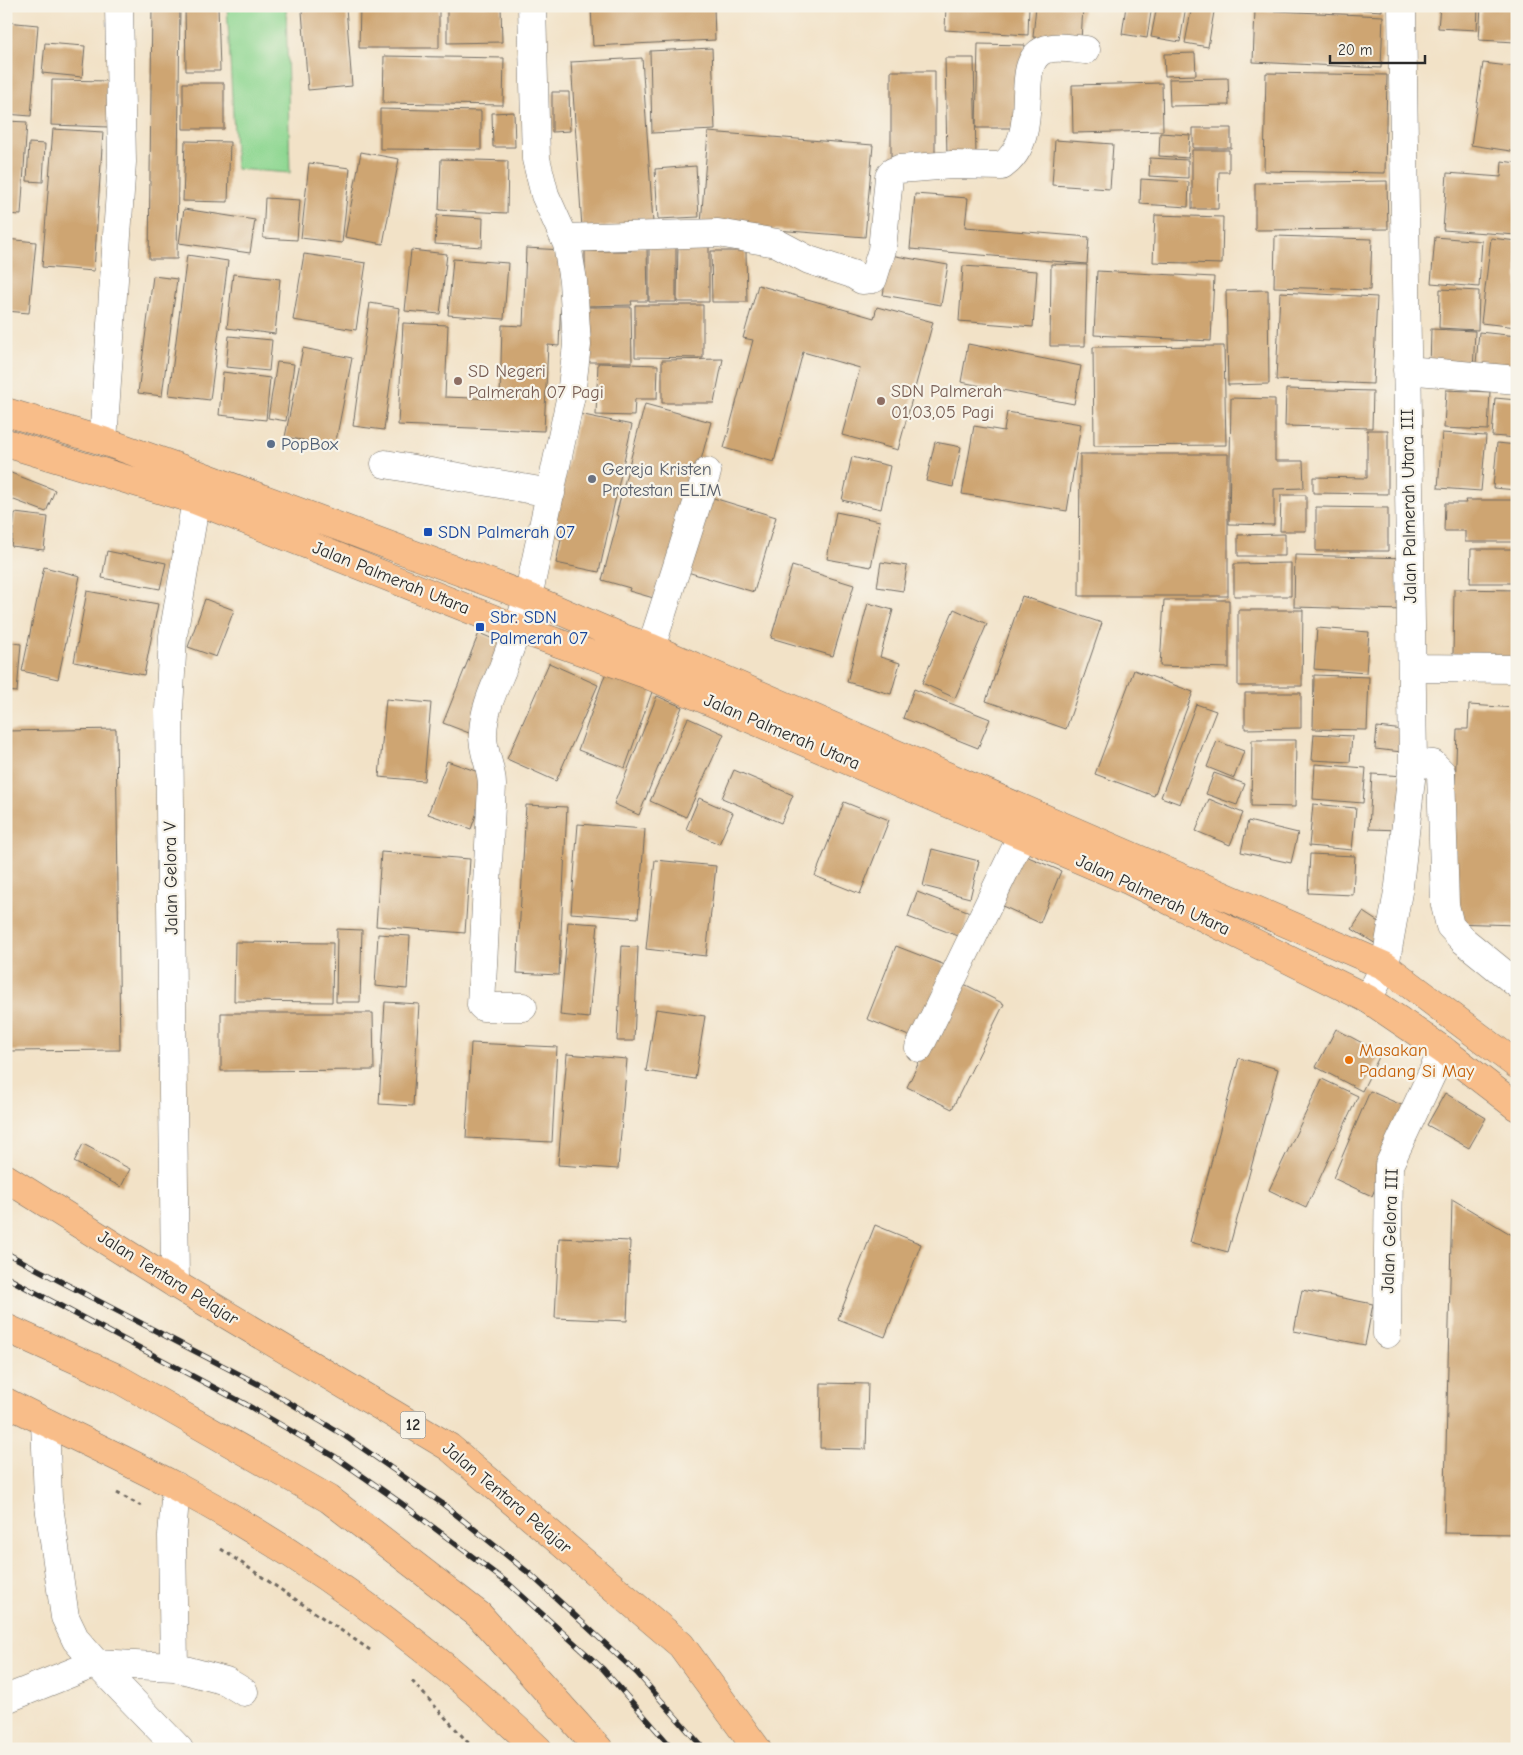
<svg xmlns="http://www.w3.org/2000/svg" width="1523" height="1755" viewBox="0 0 1523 1755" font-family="'Comic Neue',sans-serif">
<rect width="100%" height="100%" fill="#f7f3e8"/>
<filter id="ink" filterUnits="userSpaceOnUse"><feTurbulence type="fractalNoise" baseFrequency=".02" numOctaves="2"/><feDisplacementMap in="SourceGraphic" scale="10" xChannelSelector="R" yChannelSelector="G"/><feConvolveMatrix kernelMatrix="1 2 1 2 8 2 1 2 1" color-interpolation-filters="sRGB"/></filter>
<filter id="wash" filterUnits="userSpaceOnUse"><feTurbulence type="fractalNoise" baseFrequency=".0096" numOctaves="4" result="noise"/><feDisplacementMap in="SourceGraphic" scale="20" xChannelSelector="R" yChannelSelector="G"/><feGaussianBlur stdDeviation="1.12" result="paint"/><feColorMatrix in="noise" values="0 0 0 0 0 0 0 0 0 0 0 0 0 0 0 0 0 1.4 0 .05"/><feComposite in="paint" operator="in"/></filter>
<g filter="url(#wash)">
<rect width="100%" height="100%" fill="#f2e2c7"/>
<path fill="#8fd792" stroke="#5d815e" d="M227 6H286L290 173 236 169Z"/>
<g id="blocks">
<path fill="#cea572" d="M152 6H180L177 259H149Z
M185 6H218L220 71H186Z
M360 6H439V48H359Z
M447 6H501L502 42 447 43Z
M631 6H714L715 40 593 46 591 8Z
M946 6H1029L1028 35 945 30Z
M1036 6H1083L1081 41 1033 37Z
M1126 6H1152L1147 38 1122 34Z
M1157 6H1186L1180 42 1151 37Z
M1192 6H1215L1208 47 1185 43Z
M1307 6H1382V11Z
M1440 6 1478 7 1477 30 1438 28Z
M1481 6H1517L1516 42 1479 40Z
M346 7 352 86 308 90 302 11Z
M1255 10 1383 16 1381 68 1253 62Z
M6 22 38 25 31 116 6 114Z
M45 43 85 46 82 77 42 73Z
M978 44 1025 45 1024 128H976Z
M712 48 715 130 652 133 650 51Z
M1195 53 1196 75 1165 76 1164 54Z
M384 56 504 58 503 105 383 103Z
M642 58 653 223 582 228 571 62Z
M945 58H974L976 156 947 157Z
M1483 63 1517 67V152L1471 145Z
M891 71H935V163H891Z
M1266 73 1387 75 1385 173 1264 171Z
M1228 78 1229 105 1170 106 1169 79Z
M52 80 110 81 109 127 51 125Z
M183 83H224V129H183Z
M1162 83 1163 131 1073 133 1072 85Z
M552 92H569L570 131 552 132Z
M380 109 481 111V150L380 149Z
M514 112 515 147H493L492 113Z
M6 121 27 122 21 215 6 214Z
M1193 128H1231V148H1193Z
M53 129 103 132 94 271 42 267Z
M708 132 873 145 865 237 701 224Z
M1160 133 1190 135 1188 158 1159 156Z
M1055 140 1113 144 1110 189 1052 185Z
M185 141 230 142 228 202 183 201Z
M29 143 45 144 43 182 27 181Z
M1192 150H1229V172H1219L1218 209H1192Z
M361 152 399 159 383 244 345 237Z
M1150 158 1188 160V178L1149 176Z
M441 159 508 161 507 213 439 210Z
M1502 161 1517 163V235L1443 230 1447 173 1501 177Z
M309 163 350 168 342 243 301 238Z
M696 166 699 217 658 219 655 169Z
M1141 179 1189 182 1188 207 1140 204Z
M1387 181 1388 229 1255 230V183Z
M915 194 968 198 965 227 1089 237 1087 264 910 249Z
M265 198 300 200 297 240 263 238Z
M184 209 255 220 250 253 179 243Z
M437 215 483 218 482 247 435 244Z
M1155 215 1223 217 1222 264 1153 262Z
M1275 236 1372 239 1370 290 1274 287Z
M1435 237 1482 241 1479 287 1431 283Z
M1491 238 1517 241V327L1481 323Z
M6 239 36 242 29 313 6 311Z
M678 244H709V302H677Z
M649 245H676V302H649Z
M631 247H647L648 301H631L632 305 585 306V251H631Z
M526 248 563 250 559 346 548 345 544 431 398 425 403 323 448 325 445 397 500 399 502 325 523 326Z
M411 250 447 254 440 314 405 311Z
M711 251H746L747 302H712Z
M304 254 366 263 356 330 293 320Z
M187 255 228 261 210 400 169 395Z
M890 255 948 265 941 305 883 295Z
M453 259 508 263 504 319 448 315Z
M1051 264 1087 265 1085 346H1050Z
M963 266 1037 271 1033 327 959 321Z
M1097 271 1214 277 1211 341 1094 335Z
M233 274 280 279 275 334 227 328Z
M153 276 177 279 162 396 138 393Z
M758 285 874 318 877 307 933 322 898 450 842 435 860 368 803 352 774 462 724 448 753 340 743 338Z
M1440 289 1479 291 1478 330 1439 328Z
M1268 290 1269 384 1228 385 1226 291Z
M1280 292 1377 297 1373 384 1276 380Z
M370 303 400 308 384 430 353 426Z
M635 305H703V358L635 357Z
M586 307H631L632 362H587Z
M1431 329 1475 331 1473 372 1430 370Z
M1479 332 1517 336V377L1475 373Z
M229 336 272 340 269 371 226 367Z
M968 344 1081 366 1074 404 961 382Z
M1224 346 1226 445 1094 446 1093 347Z
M303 348 352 358 335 446 285 437Z
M723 359 714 403H662V360Z
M277 362 294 364 286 421 268 418Z
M598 363 658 365 657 399H635L634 416 596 415Z
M223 372 270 378 266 420 219 415Z
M1286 389 1373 391 1372 428 1285 426Z
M1446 390 1490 392 1488 430 1444 428Z
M1231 398 1275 399V461H1303L1304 488 1274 489V525L1229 524Z
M1495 398 1517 400V438L1492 436Z
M645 404 711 422 664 601 629 591 630 588 602 580 619 516 616 515Z
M1007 412 1081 424 1067 511 962 494 974 426 1004 431Z
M579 414 632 425 599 572 556 563 562 535 552 533Z
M1367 430H1388V494L1313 493V477L1367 478Z
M1442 433 1486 436 1481 491 1438 488Z
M935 442 961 447 953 487 926 481Z
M1497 443 1517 445V490L1493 488Z
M1080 454H1228V596H1079Z
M852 457 890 466 881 509 842 500Z
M6 471 55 490 46 512 6 497Z
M1281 495H1306V531H1280Z
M707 496 776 517 754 592 684 571Z
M1465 500H1517V542H1465V531H1444L1445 503H1466Z
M1316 507 1388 508V551H1316Z
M836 512 880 521 871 567 827 559Z
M15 513 48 517 44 550 11 546Z
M1285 534V556H1238V535Z
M1471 549H1517V583H1470Z
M107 551 166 563 160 589 102 578Z
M1295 555 1406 558 1404 610 1294 607Z
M881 562 907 566 903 591 877 587Z
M1291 563V596H1234V564Z
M792 566 854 585 833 656 771 638Z
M44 567 80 576 58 679 22 671Z
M1454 589 1517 590V657L1453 655Z
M87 591 158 604 144 675 74 662Z
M1022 596 1102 623 1066 729 986 701Z
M205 599 234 610 216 657 188 647Z
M1164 600H1229V668L1160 666Z
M868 603 893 610 880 657 900 663 891 694 847 682Z
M954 609 987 624 955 698 922 683Z
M1238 610H1303L1302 686H1238Z
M1317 628 1369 632 1366 673 1314 669Z
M479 633 505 644 469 733 443 723Z
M6 642 21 644 17 692 6 691Z
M549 663 598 685 556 781 507 759Z
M1134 670 1193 692 1154 796 1095 774Z
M606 672 653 689 625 768 578 750Z
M1314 675 1369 677 1367 730 1313 729Z
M914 689 990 719 978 748 903 718Z
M1245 693H1301V728L1245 729Z
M657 696 682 707 639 815 614 804Z
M386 699 431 703 424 781 379 777Z
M1196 704 1216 711 1180 804 1161 797Z
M1469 705 1517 708V925L1451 923 1457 729H1468Z
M688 718 724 734 686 817 650 801Z
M1377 727 1404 730 1402 752 1375 749Z
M116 729 120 1050 6 1051V731Z
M1314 734 1352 736 1350 762 1312 760Z
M1252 740H1296L1295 807 1251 806Z
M1217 741 1244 751 1234 778 1207 767Z
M447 761 490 776 471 829 428 814Z
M1315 764 1366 768 1363 803 1313 799Z
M734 770 793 795 781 823 722 798Z
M1214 773 1245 784 1237 805 1206 794Z
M1372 774 1405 776 1402 830 1369 829Z
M699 798 733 813 719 844 686 829Z
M1209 799 1243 813 1230 845 1196 831Z
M844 802 889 820 860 894 815 876Z
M1313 804 1356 808 1352 850 1309 846Z
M526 805 567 807 559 975 517 973Z
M1248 821 1298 833 1291 863 1241 852Z
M578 824 645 829 638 918 571 913Z
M932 849 979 861 970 898 923 886Z
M381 852 470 859 465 933 376 926Z
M1019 853 1061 871 1040 923 998 904Z
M1310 854 1355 856 1353 895 1308 893Z
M655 860 716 866 706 956 646 949Z
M917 892 970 912 961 937 908 917Z
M1363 912 1386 927 1376 944 1352 929Z
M568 922 598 924 589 1018 560 1015Z
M337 929 362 930 360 1002H336Z
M378 934 410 936 407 989 375 986Z
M235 942 333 943 332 1002 234 1001Z
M622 946 638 947 634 1041H617Z
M896 946 945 965 916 1039 867 1019Z
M958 981 1004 1004 952 1109 907 1087Z
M385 1002 419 1004 413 1106 379 1104Z
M656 1009 705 1016 695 1079 646 1071Z
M221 1013H373L374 1070 221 1071Z
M1336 1029 1381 1053 1362 1091 1316 1067Z
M471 1043 557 1047 552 1142 466 1138Z
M567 1054 627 1059 618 1169 558 1165Z
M1239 1058 1278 1069 1228 1252 1190 1242Z
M1322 1079 1358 1096 1306 1208 1269 1190Z
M1370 1091 1408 1108 1372 1196 1333 1178Z
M1445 1093 1486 1118 1469 1148 1427 1125Z
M83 1144 130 1169 121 1187 74 1162Z
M1452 1199 1517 1238V1534L1444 1533Z
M875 1225 921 1244 885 1337 838 1319Z
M559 1238 630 1241 627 1321 555 1318Z
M1302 1290 1373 1304 1365 1345 1294 1331Z
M821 1383 868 1384 866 1449 820 1448Z"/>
</g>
</g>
<g filter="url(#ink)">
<use href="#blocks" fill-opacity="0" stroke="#716b62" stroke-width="1"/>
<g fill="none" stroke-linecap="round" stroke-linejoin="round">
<g stroke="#716b62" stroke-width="29">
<path id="minor" d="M565 238 718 233 777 243 809 260 852 274 862 280 873 279 882 250 889 177 892 172 899 169 952 165 1002 166C1046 134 1010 65 1044 50 1056 45 1073 49 1086 50
M1407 370 1517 380
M103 441 122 162 119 6
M385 464 551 493
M1412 668 1517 669
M644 670 707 472
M1413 762 1433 764 1441 772 1445 905 1450 926 1463 940 1517 984
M1368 999 1385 966 1399 886 1413 762 1402 6
M523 1007H483L481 1005 492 785C492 767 482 752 483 733 484 710 493 691 502 670 511 646 520 622 528 597L571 395 577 345 573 281 567 244 545 195 536 159 532 6
M919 1048 1022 835
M175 1284 169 710 173 636 200 476
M1387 1334 1389 1165 1443 1050
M45 1422 48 1499 65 1617 76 1640 96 1663 179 1749
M174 1667 172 1536 176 1486
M6 1699 96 1663 174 1667 226 1681 244 1692"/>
</g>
<g stroke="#716b62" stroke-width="29">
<path id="major" d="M6 412 103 441 200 475 528 597 623 638 652 648 1385 966 1517 1065
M6 443 195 500 519 629 643 673 1130 881 1368 999 1443 1050 1517 1107"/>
</g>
<g stroke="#716b62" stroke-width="29">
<path id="highway" d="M6 1178 175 1284 449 1447 681 1645 757 1749
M6 1328 115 1377 329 1499 479 1615 599 1749
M6 1402C62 1431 120 1457 175 1486 308 1556 429 1646 538 1749"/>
</g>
<path stroke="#716b62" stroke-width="3" stroke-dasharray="4 4" stroke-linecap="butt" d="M117 1493 145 1508
M221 1549 373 1652
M412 1681 474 1749"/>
<use href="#minor" stroke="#fff" stroke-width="28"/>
<use href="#major" stroke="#f8bd89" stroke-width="28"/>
<use href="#highway" stroke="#f8bd89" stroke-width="28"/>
<g stroke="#2b2b2b" stroke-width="5.5">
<path id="rail" d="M6 1253 258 1384 342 1434 443 1504 530 1574 637 1673 704 1749
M6 1277 247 1405 334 1456 401 1503 509 1584 603 1669 673 1749"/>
</g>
<use href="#rail" stroke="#f7f3e8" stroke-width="4" stroke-dasharray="11" stroke-linecap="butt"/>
</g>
</g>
<g fill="#8d6e63" stroke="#f7f3e8" stroke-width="2">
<circle cx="458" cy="381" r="5"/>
<circle cx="881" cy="401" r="5"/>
</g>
<circle fill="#5c6f8a" stroke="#f7f3e8" stroke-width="2" cx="271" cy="444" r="5"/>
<circle fill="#6b7280" stroke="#f7f3e8" stroke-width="2" cx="592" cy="479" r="5"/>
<g fill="#1a4fb4" stroke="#f7f3e8" stroke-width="2">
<rect x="423" y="527" width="10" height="10" rx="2.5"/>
<rect x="475" y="622" width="10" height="10" rx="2.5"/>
</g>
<circle fill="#e8710a" stroke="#f7f3e8" stroke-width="2" cx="1349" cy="1060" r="5"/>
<g text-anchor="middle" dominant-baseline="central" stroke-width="4.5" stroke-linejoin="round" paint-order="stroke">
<rect fill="#f7f3e8" stroke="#686764" stroke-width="1" x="400.5" y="1411.5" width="25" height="27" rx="4"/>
<g font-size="16" font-weight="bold" fill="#2b2b2b">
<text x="413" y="1425">12</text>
</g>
<g font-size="18" fill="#785e54" stroke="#f7f3e8" text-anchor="start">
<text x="468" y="371">SD Negeri<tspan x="468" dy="21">Palmerah 07 Pagi</tspan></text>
<text x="891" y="391">SDN Palmerah<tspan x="891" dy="21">01,03,05 Pagi</tspan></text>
</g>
<g font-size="18" fill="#4e5e75" stroke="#f7f3e8" text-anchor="start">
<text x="281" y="444">PopBox</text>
</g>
<g font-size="18" fill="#5b616d" stroke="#f7f3e8" text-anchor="start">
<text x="602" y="469">Gereja Kristen<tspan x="602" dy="21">Protestan ELIM</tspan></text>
</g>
<g font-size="18" fill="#2b2b2b" stroke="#f7f3e8">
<text transform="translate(1409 506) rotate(-91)">Jalan Palmerah Utara III</text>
<text transform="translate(391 578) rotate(22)">Jalan Palmerah Utara</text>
<text transform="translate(782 732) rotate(23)">Jalan Palmerah Utara</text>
<text transform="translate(171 878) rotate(-91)">Jalan Gelora V</text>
<text transform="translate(1153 895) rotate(25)">Jalan Palmerah Utara</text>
<text transform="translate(1390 1231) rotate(-88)">Jalan Gelora III</text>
<text transform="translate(168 1278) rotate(32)">Jalan Tentara Pelajar</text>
<text transform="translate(507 1498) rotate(40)">Jalan Tentara Pelajar</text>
</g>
<g font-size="18" fill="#164399" stroke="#f7f3e8" text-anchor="start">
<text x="438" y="532">SDN Palmerah 07</text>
<text x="490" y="617">Sbr. SDN<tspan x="490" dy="21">Palmerah 07</tspan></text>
</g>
<g font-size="18" fill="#c56008" stroke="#f7f3e8" text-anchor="start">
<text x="1359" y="1050">Masakan<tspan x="1359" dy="21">Padang Si May</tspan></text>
</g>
</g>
<rect width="1523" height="1755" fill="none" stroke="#f7f3e8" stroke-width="25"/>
<path d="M1330 55v8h95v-8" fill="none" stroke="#2b2b2b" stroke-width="2.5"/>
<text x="1338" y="55" font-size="15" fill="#2b2b2b" stroke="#f7f3e8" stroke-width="4" paint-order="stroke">20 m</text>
</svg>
